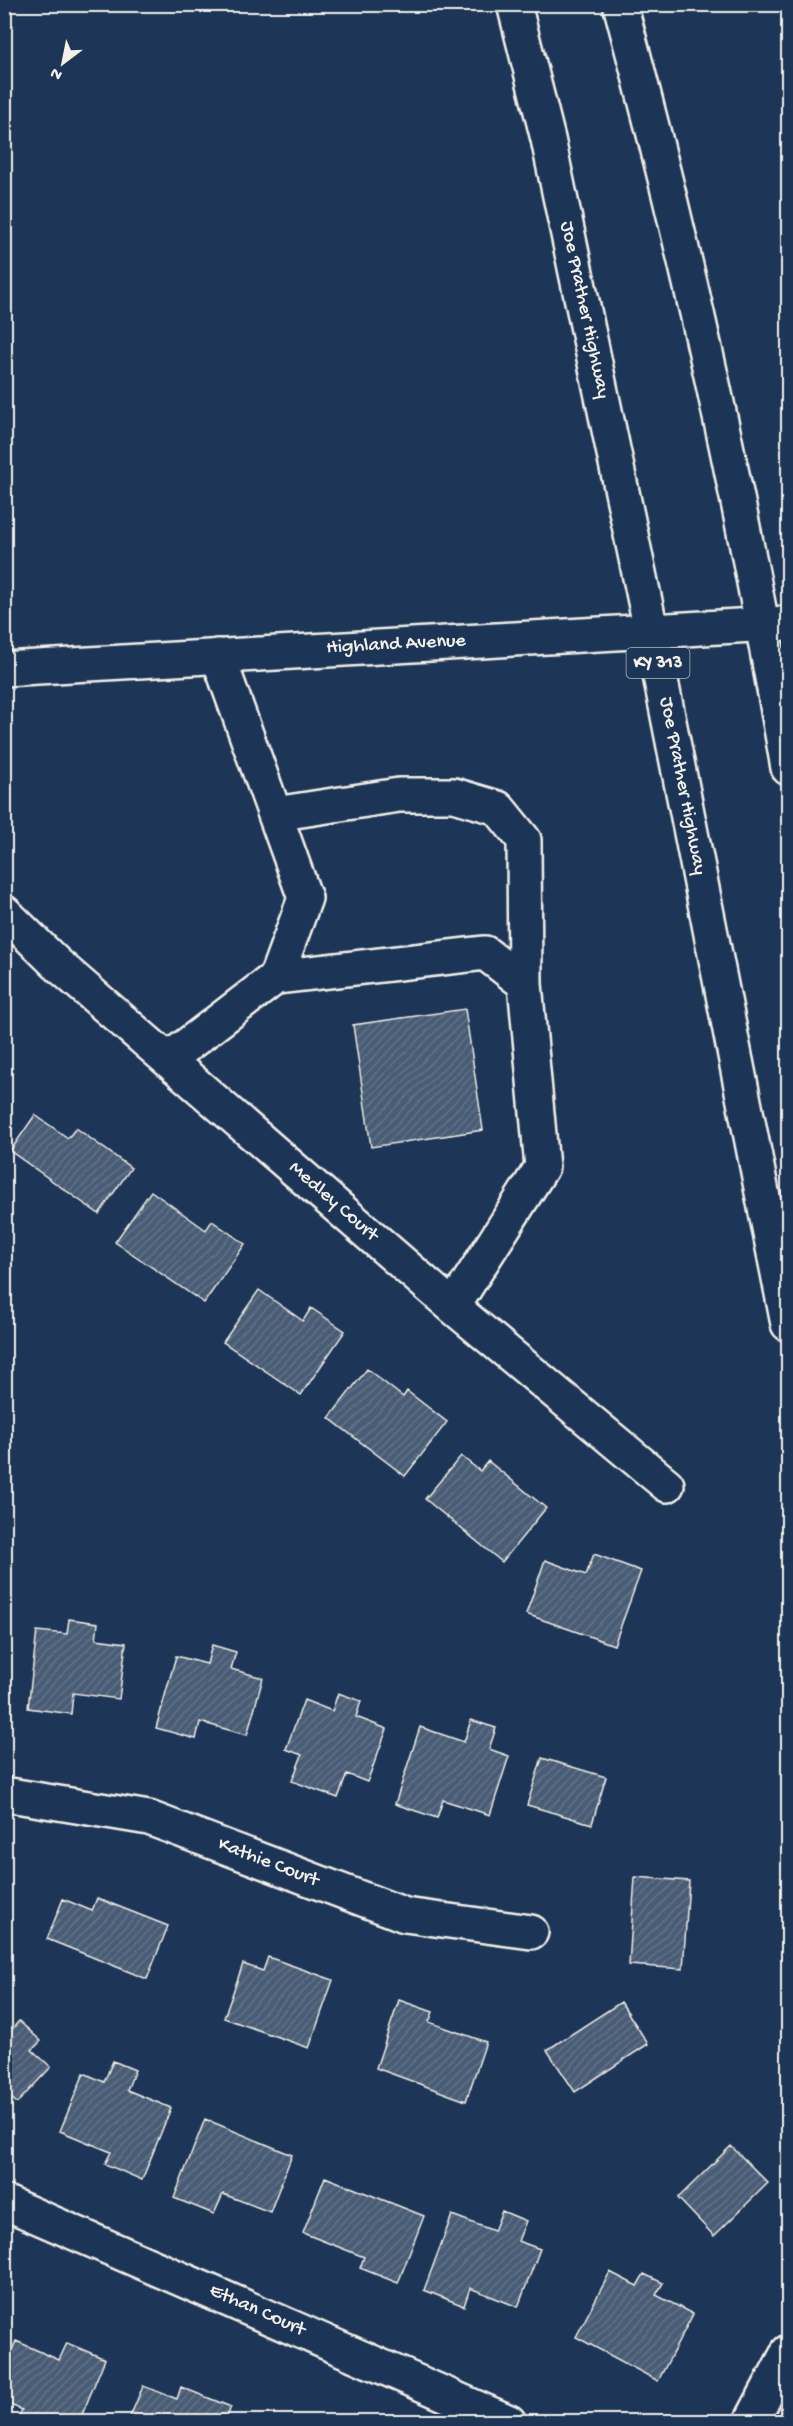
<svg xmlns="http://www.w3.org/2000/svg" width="793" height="2426" viewBox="0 0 793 2426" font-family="'Gochi Hand',sans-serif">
<defs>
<pattern id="building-hatch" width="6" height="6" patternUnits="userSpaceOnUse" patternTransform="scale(1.5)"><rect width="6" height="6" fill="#485b74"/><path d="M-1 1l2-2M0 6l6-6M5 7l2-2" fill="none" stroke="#637388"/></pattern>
</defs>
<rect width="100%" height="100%" fill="#1d3557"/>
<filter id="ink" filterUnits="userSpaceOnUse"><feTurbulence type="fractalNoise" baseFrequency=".0167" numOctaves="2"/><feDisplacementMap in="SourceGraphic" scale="12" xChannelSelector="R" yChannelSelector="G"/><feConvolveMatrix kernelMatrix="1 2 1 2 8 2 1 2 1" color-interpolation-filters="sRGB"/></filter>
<g filter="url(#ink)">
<path fill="url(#building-hatch)" stroke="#f4f1e8" stroke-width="1.5" d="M465 1009 483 1130 371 1147 353 1025Z
M35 1115 68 1138 76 1128 131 1168 99 1214 10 1151Z
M151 1191 206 1230 212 1221 245 1244 204 1303 115 1242Z
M259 1290 303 1321 311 1308 345 1331 301 1395 223 1342Z
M367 1369 403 1397 407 1391 447 1422 405 1476 329 1418Z
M461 1456 480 1471 488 1461 546 1508 502 1562 425 1499Z
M594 1554 641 1571 614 1645 526 1614 545 1560 586 1575Z
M69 1619 98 1623 96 1639 126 1643 119 1699 73 1693 71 1714 28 1708 37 1631 67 1634Z
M212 1645 236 1652 231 1669 263 1678 247 1735 200 1722 196 1739 156 1728 176 1656 207 1664Z
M338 1693 361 1701 356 1717 387 1729 367 1782 347 1774 338 1798 292 1781 302 1755 286 1749 304 1700 332 1711Z
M471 1720 496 1728 489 1749 509 1756 490 1815 443 1800 437 1818 395 1804 420 1727 464 1742Z
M542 1758 606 1777 592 1824 527 1805Z
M635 1877 689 1881 683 1969 629 1965Z
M97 1898 168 1926 147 1979 47 1939 63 1899 92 1911Z
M268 1957 333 1980 309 2048 224 2018 243 1964 263 1971Z
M399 2000 433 2012 429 2022 486 2042 466 2101 376 2068Z
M621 2002 648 2044 575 2092 547 2050Z
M19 2021 41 2041 32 2050 51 2067 17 2103 4 2092V2022L12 2029Z
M113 2061 135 2070 127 2090 171 2108 142 2180 105 2164 111 2152 60 2131 84 2073 104 2082Z
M205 2119 292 2155 270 2212 223 2194 214 2214 174 2198Z
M731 2146 768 2183 714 2236 678 2198Z
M325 2177 424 2216 398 2283 360 2268 364 2257 303 2233Z
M502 2211 526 2221 518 2241 540 2249 518 2307 470 2288 464 2306 424 2290 452 2215 494 2231Z
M610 2272 637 2286 644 2274 663 2283 656 2295 693 2314 658 2381 576 2337Z
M16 2341 59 2360 67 2343 105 2359 79 2422H58L47 2417 45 2422H16L22 2410 4 2402V2368Z
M143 2386 177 2399 181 2387 231 2407 225 2422H128Z"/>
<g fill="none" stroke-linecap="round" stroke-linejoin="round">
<g stroke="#f4f1e8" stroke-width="38">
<path id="minor" d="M275 814 399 795H454L498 808 524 840 525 984
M4 912 56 963 453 1307 667 1485
M276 977 485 953 525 984 542 1167 453 1307
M169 1059 276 977 305 898 218 656
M4 1794 149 1818 405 1915 531 1932
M4 2202 509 2422
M751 2422 788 2352"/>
</g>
<g stroke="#f4f1e8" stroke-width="38">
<path id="major" d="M4 669 788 623"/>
</g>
<g stroke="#f4f1e8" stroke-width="38">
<path id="highway" d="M514 4 548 139 651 630 788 1324
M620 4C688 256 744 512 788 768"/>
</g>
<use href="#minor" stroke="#1d3557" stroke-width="33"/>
<use href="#major" stroke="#1d3557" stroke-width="33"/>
<use href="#highway" stroke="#1d3557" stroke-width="33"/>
</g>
</g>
<g text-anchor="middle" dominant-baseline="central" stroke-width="5" stroke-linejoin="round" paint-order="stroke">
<rect fill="#1d3557" stroke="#b4b9bc" stroke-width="1.5" x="626.5" y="648" width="63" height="30" rx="4.5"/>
<g font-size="18" font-weight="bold" fill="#f4f1e8">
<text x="658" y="663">KY 313</text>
</g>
<g font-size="20" fill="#f4f1e8" stroke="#1d3557">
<text transform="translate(584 310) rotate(78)">Joe Prather Highway</text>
<text transform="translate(396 645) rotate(-3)">Highland Avenue</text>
<text transform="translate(682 786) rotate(79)">Joe Prather Highway</text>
<text transform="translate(333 1202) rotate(41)">Medley Court</text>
<text transform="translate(268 1863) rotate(21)">Kathie Court</text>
<text transform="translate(257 2311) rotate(24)">Ethan Court</text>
</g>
</g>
<rect width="793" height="2426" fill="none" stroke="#1d3557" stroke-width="24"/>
<rect x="12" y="12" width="769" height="2402" fill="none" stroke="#f4f1e8" stroke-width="2" filter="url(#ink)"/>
<g transform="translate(63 63) rotate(212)" stroke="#1d3557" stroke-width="4.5" paint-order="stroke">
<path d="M0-4.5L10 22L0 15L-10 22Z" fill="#f4f1e8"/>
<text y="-9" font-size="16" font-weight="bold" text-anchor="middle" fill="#f4f1e8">N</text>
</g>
</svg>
